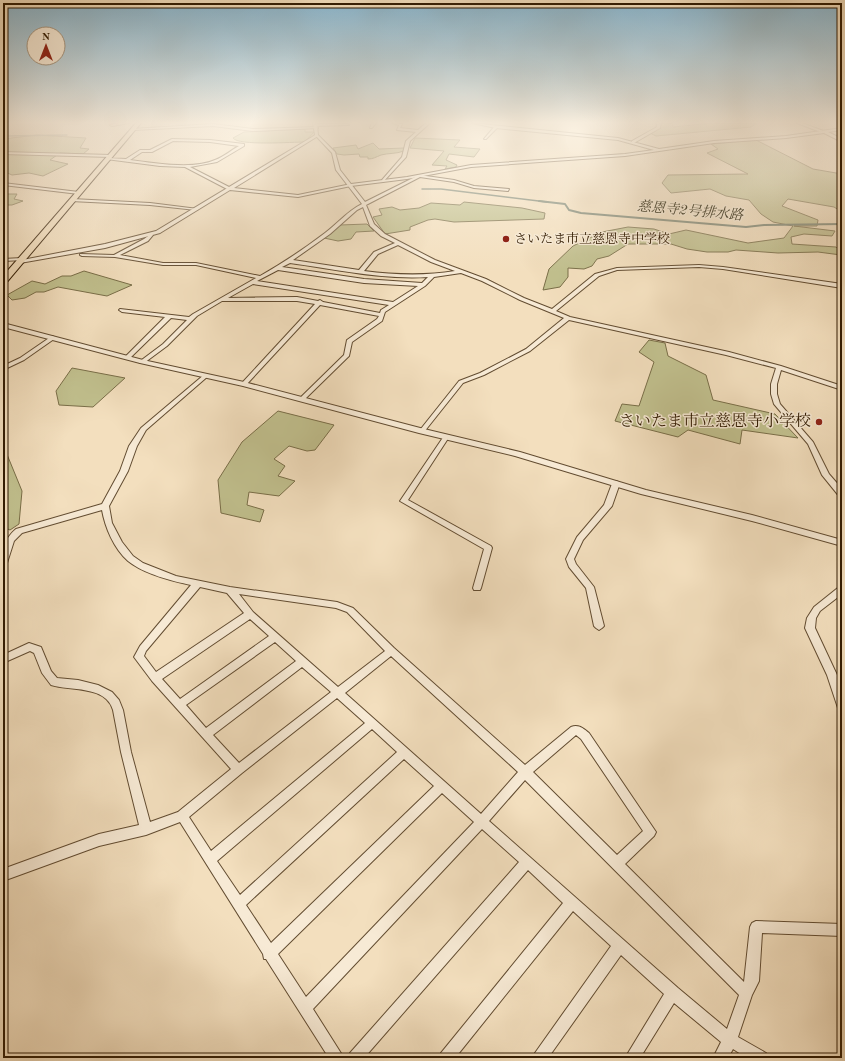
<svg xmlns="http://www.w3.org/2000/svg" width="845" height="1061" viewBox="0 0 845 1061" font-family="'Old Standard TT','Noto Serif JP',serif">
<rect width="100%" height="100%" fill="#f3dfbe"/>
<filter id="stains"><feTurbulence type="fractalNoise" baseFrequency=".005" numOctaves="4"/><feColorMatrix values="0 0 0 0 .2 0 0 0 0 .09 0 0 0 0 .02 0 0 0 .5 -.17"/></filter>
<radialGradient id="worn" r=".72"><stop offset=".6" stop-color="#630" stop-opacity="0"/><stop offset="1" stop-color="#630" stop-opacity=".3"/></radialGradient>
<path fill="#c1c08e" stroke="#796e48" d="M656 123H672L673 127 712 123H757L751 127 656 136 650 133 656 129Z
M305 129V132H314L305 142C293 142 238 146 233 138L244 132Z
M37 135 86 138 80 148 89 149 83 154 60 153 50 160 68 164 43 176 29 173 12 175 3 171V139Z
M415 138 460 140 454 147 480 149 474 157 449 154 446 160 457 165 456 167 445 169 447 166 432 165 444 151 410 148Z
M756 140 813 169 842 174V186H840L842 188V212L834 207 788 199 782 206 818 220 817 226H794L835 231 832 236 804 234 791 237 792 244 836 247 842 253 841 255 818 252 778 253 736 250 728 252H707L687 249 671 244H628L609 256 597 259 592 266 584 269 568 268V277L560 287 543 290 549 269 573 246 602 232 628 227 654 229 669 234 686 230 748 243 784 238 793 226 773 222 761 214 749 200 726 196 710 189 671 193 662 183 668 175 748 174 707 153 718 149 711 144Z
M373 143 379 149 404 148V151C396 154 388 153 381 155 376 157 373 159 368 159V157H360L359 154 344 155 337 154 333 148 356 145 358 149Z
M3 194H17L14 199 23 201 12 205H3Z
M464 202 522 208 545 213 544 219 454 222 435 219 428 220 410 227V230L385 234 373 217 382 215 379 209 392 207 400 210 419 208 431 203 460 205Z
M367 224 374 231 356 232 351 239 338 241 324 238 340 225Z
M84 271 132 285 107 296 58 287 44 292H36L25 298 12 300 7 295 32 281 45 284 62 276H71Z
M649 340 665 343 668 356 706 375 713 400 775 414 798 438 742 430 740 444 688 430 678 437 615 421 622 404 639 406 654 362 639 352Z
M72 368 125 378 93 407 59 405 56 391Z
M278 411 334 425 315 450 307 451 289 446 274 459 285 466 278 476 295 481 279 496 249 492 247 505 264 510 260 522 221 513 218 480 242 442Z
M3 452H6L22 491 19 524 10 530 3 527Z"/>
<g fill="none" stroke-linecap="round" stroke-linejoin="round">
<path stroke="#717c6b" stroke-width="1.5" d="M3 136 67 135
M422 189H441L547 202"/>
<path stroke="#717c6b" stroke-width="2" d="M539 201 565 204 569 210 581 213 746 227 764 225 842 224"/>
<g stroke="#624c31" stroke-width="2">
<path id="minor" d="M119 123H129L112 126 110 125Z
M372 123H376L372 128H370Z
M392 123 402 124 400 128 418 130 426 123H430L410 141 406 157 383 182 382 180 402 157 406 141 416 132 397 130 399 125Z
M657 123H661L660 128 634 143H632V141L657 127Z
M797 123H802L826 132 823 133Z
M213 124 253 129 316 127 318 128 253 131 213 126 133 130 131 129Z
M315 124H347L349 125 314 126Z
M495 126 498 127 486 139H484Z
M317 134 335 152 340 170 365 202 419 175 454 180 474 186 509 189 508 191 474 188 454 182 420 177 366 205 374 224 385 234 435 260 486 279 524 298 552 309 595 274 617 268 699 265 723 267 842 284V288L723 269 699 267 617 270 599 276 556 311 570 317 729 352 781 366 842 386V390L781 370 777 384V394L780 404 813 442 829 474 842 489V496H839L822 475 808 444 774 404 771 394V384L776 368 726 355 569 320 530 351 484 375 463 383 424 432H420L419 431 420 430 459 381 480 373 526 349 564 318 520 300 482 281 461 273 434 277 425 286 385 312 382 321 352 342 349 356 304 400H300L299 399 344 355 347 340 377 319 379 316 320 305 246 385H242V383L315 304 297 301H222L197 316 167 346 144 363H140L139 362 163 344 187 320 171 318 129 359H125V357L165 317 122 312 119 310 120 309 189 317 193 314 256 278 196 265H163L115 257 82 256 80 255V254L114 255 144 239 151 234 153 235 148 241 120 255 163 263H196L260 276C283 263 304 249 325 233 338 223 348 211 362 204L336 170 332 153 316 136ZM363 207 370 226 381 236 395 243 374 252 359 270 293 260 330 234 357 210ZM398 245 431 262 455 271C425 276 395 275 364 271L378 254ZM290 263C335 269 382 280 428 277L422 283 364 279 282 267ZM278 270 364 283 418 286 393 302 257 281ZM253 284 389 305 381 310 380 313 323 302 320 300 318 301 297 297 228 298Z
M172 139 210 140 244 144V146L217 162 190 167 231 188V190H229L185 167 160 166 106 159 108 158 126 159 140 150H150ZM173 141 210 142 239 146C231 150 224 157 215 160 193 170 154 163 130 160L142 152H152Z
M3 152 111 155 113 156 111 157 3 154Z
M3 183 79 192 81 193 79 194 3 185Z
M72 199 150 203 198 209 196 210 150 205 71 201V199Z
M22 258 24 259V260L3 261V259Z
M52 336 54 337V339L24 360 3 370V366L20 358Z
M205 374 207 375V377L146 430 137 446 128 471 109 506 112 523 122 542 133 556 143 563 176 576 230 587 337 602 353 608 394 648 525 765 571 727C578 724 583 728 589 733L656 832 654 836 625 864 744 982 750 927 752 923 756 921 842 924V936L762 933 759 981 752 995 738 1037 766 1053 768 1058H747L733 1049 728 1058H713L721 1042 674 1003 640 1058H625L664 994 621 955 548 1058H533L535 1053 611 946 573 911 455 1058H439L441 1053 563 903 528 870 364 1058H348L350 1053 519 862 482 829 313 1009 344 1058H329L266 959H264L263 954 180 822 146 835 99 846 3 881V869L99 834 139 825 121 752 113 710C106 685 69 691 51 685L42 673 34 653 30 651 3 663V655L29 643 41 647 51 671 57 678 78 680 98 685 112 692 119 700 123 710 131 752 150 822 178 812 231 769 152 681 134 657 140 646 191 585C172 581 144 574 128 561 114 549 105 527 102 510L22 533 14 541 7 563 6 565 3 566C3 550 3 540 16 529L102 504 120 471 129 446 141 428ZM200 587 227 593 244 613 156 672 144 656 146 651ZM239 594 336 608 347 612 385 651 338 687 253 612ZM250 619 269 636 180 699 162 679ZM275 642 296 661 206 728 186 705ZM391 656 518 772 481 814 345 693ZM302 667 331 692 239 763 213 735ZM337 698 365 723 211 851 189 817 242 773ZM372 729 397 752 240 895 217 861ZM576 735 581 739 643 831 617 855 533 772ZM404 759 434 786 271 943 246 905ZM525 780 739 995 727 1029 678 988 489 821ZM442 793 474 822 306 997 278 954Z
M446 435 449 437 408 500 491 546 492 548 481 588 480 590H474L473 588 484 549 400 501 444 436Z
M613 481H616L620 483 612 506 583 540 574 559 576 564 594 587 604 626 602 628 599 630 596 628 594 626 586 588 569 567 566 559 577 537 604 505Z
M842 586V594L820 611 816 618 815 628 837 675 842 690V709L838 708 827 675 805 628 807 618 814 607 839 587Z"/>
</g>
<g stroke="#624c31" stroke-width="2">
<path id="tertiary" d="M313 123H317L318 136 234 188 298 195 351 184 407 177 471 165 625 154 654 150 618 140 496 128 472 123 618 138 659 149 714 141 786 136 842 128V130L828 132 842 139V142L824 133 786 138 714 143 625 156 471 167 407 179 351 186 298 197 230 190 160 233 105 248 20 263 17 261 105 244 156 231 312 137 315 135Z
M3 323 143 360 244 382 424 429 520 452 646 490 752 515 842 540V546L752 521 641 494 515 456 419 433 243 386 140 363 3 327Z"/>
</g>
<g stroke="#311b02" stroke-width="2">
<path id="primary" d="M136 123H141L6 283H3V276Z"/>
</g>
<use href="#minor" fill="#f7ead5" fill-rule="evenodd"/>
<use href="#tertiary" fill="#f7ead5" fill-rule="evenodd"/>
<use href="#primary" fill="#f3dfbe" fill-rule="evenodd"/>
</g>
<linearGradient id="sky" x2="0" y2="1"><stop stop-color="#89b8d2"/><stop offset="0.45" stop-color="#faf1e2"/><stop offset="1" stop-color="#faf1e2" stop-opacity="0"/></linearGradient>
<rect width="845" height="272" fill="url(#sky)"/>
<g fill="#8f2418" stroke="#f7ead5" stroke-width="1.5">
<circle cx="506" cy="239" r="4"/>
<circle cx="819" cy="422" r="4"/>
</g>
<g text-anchor="middle" dominant-baseline="central" stroke-width="3" stroke-linejoin="round" paint-order="stroke">
<g font-size="13" fill="#311b02" stroke="#f7ead5" text-anchor="start">
<text x="514" y="239">さいたま市立慈恩寺中学校</text>
</g>
<g font-size="14" font-style="italic" fill="#514c37" stroke="#f7ead5">
<text transform="translate(690 211) rotate(5)">慈恩寺2号排水路</text>
</g>
<g font-size="16" fill="#311b02" stroke="#f7ead5" text-anchor="end">
<text x="811" y="422">さいたま市立慈恩寺小学校</text>
</g>
</g>
<rect width="845" height="1061" fill="none" stroke="#f3dfbe" stroke-width="16"/>
<rect x="4" y="4" width="837" height="1053" fill="none" stroke="#311b02" stroke-width="2"/>
<rect x="8" y="8" width="829" height="1045" fill="none" stroke="#311b02"/>
<g transform="translate(46 46)"><circle r="19" fill="#f7ead5" stroke="#a89781"/>
<path d="M0-3L7 15L0 10L-7 15Z" fill="#8f2418"/>
<text y="-6" font-size="11" font-weight="bold" text-anchor="middle" fill="#311b02">N</text>
</g>
<rect width="100%" height="100%" filter="url(#stains)"/>
<rect width="100%" height="100%" fill="url(#worn)"/>
</svg>
